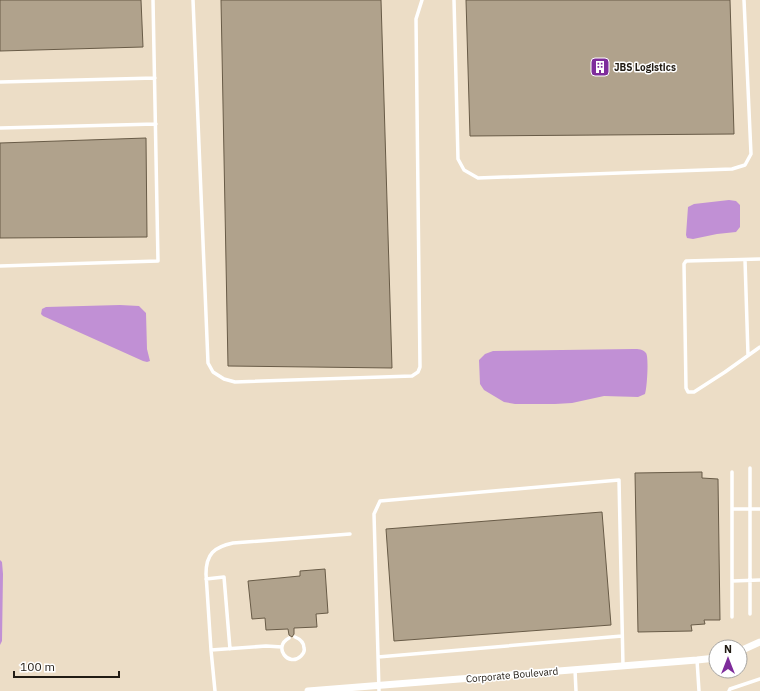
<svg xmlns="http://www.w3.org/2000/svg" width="760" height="691" viewBox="0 0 760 691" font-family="'IBM Plex Sans',sans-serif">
<rect width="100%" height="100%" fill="#ecddc6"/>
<path fill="#c190d5" d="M729 200 736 201 740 205V227L736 232 717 234 693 239 687 238 686 235 688 207 694 204Z
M120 305 139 306 146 313 147 349 150 361 147 362 143 361 43 316 41 314 42 309 46 307Z
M634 349C638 349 643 349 646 353 649 357 647 388 645 394L638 397 604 396 572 403 555 404H515L504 402 484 390 480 384 479 360 485 354 493 351Z
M0 560 2 562 3 574 2 641 0 645Z"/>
<path fill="#b0a28c" stroke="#685b47" d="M0 0H141L143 47 0 51Z
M221 0H381L392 368 228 366Z
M466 0H730L734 134 470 136Z
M146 138 147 237 0 238V143Z
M702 472V478L718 479 720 620H704L705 624 691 625 692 631 638 632 635 473Z
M602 512 611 625 394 641 386 529Z
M325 569 328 613 316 614 317 627 294 628V634L292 637 289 635 288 629 266 630 265 618 252 619 248 581 300 576V571Z"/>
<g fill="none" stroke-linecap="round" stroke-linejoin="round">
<path stroke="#fff" stroke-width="3.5" d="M193 0 208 363 213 372 224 379 235 382 412 376 418 372 420 367 416 19 422 0
M454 0 458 159 464 170 478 178 732 169 745 165 751 154 744 0
M0 82 155 78
M0 128 156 124
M760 259 686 261 684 264 686 388 688 392H694L725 372 760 347
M745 260 748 355
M0 266 158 261 153 0
M750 468V614
M732 509V472
M760 509H732V581L760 580
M206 579 224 577 230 649
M732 581V617
M289 638C272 647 289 668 301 656 303 654 305 651 304 648 304 642 300 639 295 637
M211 650 206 574C206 554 214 547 233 543L350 534
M378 657 622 636
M697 660 699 691
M575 670 576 691
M215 691 211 650 266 646 282 647
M379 691 374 514 380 501 619 480 623 666
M729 691 730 689 760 679"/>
<path stroke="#fff" stroke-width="7" d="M740 651 760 642
M308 691 697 660 716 658"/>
</g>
<defs>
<g id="building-square" transform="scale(1)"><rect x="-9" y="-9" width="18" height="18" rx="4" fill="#7e2c9b" stroke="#fff"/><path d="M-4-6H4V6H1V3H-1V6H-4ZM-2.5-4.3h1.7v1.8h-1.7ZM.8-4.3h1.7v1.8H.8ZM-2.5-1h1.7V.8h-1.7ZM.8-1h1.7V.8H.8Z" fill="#fff"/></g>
</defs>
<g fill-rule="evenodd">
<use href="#building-square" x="600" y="67"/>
</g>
<g text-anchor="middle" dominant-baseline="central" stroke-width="3" stroke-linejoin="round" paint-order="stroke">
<g font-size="10" font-weight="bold" fill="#211b13" stroke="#fff" text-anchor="start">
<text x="614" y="67">JBS Logistics</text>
</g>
<g font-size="10" fill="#211b13" stroke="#fff">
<text transform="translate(512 675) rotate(-5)">Corporate Boulevard</text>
</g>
</g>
<g transform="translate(728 659)"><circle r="19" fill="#ffffff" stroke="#a6a4a1"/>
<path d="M0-3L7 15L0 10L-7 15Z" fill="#7e2c9b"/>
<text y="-6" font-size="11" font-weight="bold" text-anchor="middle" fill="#211b13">N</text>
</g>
<path d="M14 671v6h105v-6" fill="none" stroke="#211b13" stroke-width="2"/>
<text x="20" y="671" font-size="12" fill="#211b13" stroke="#ffffff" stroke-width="3" paint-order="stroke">100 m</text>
</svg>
